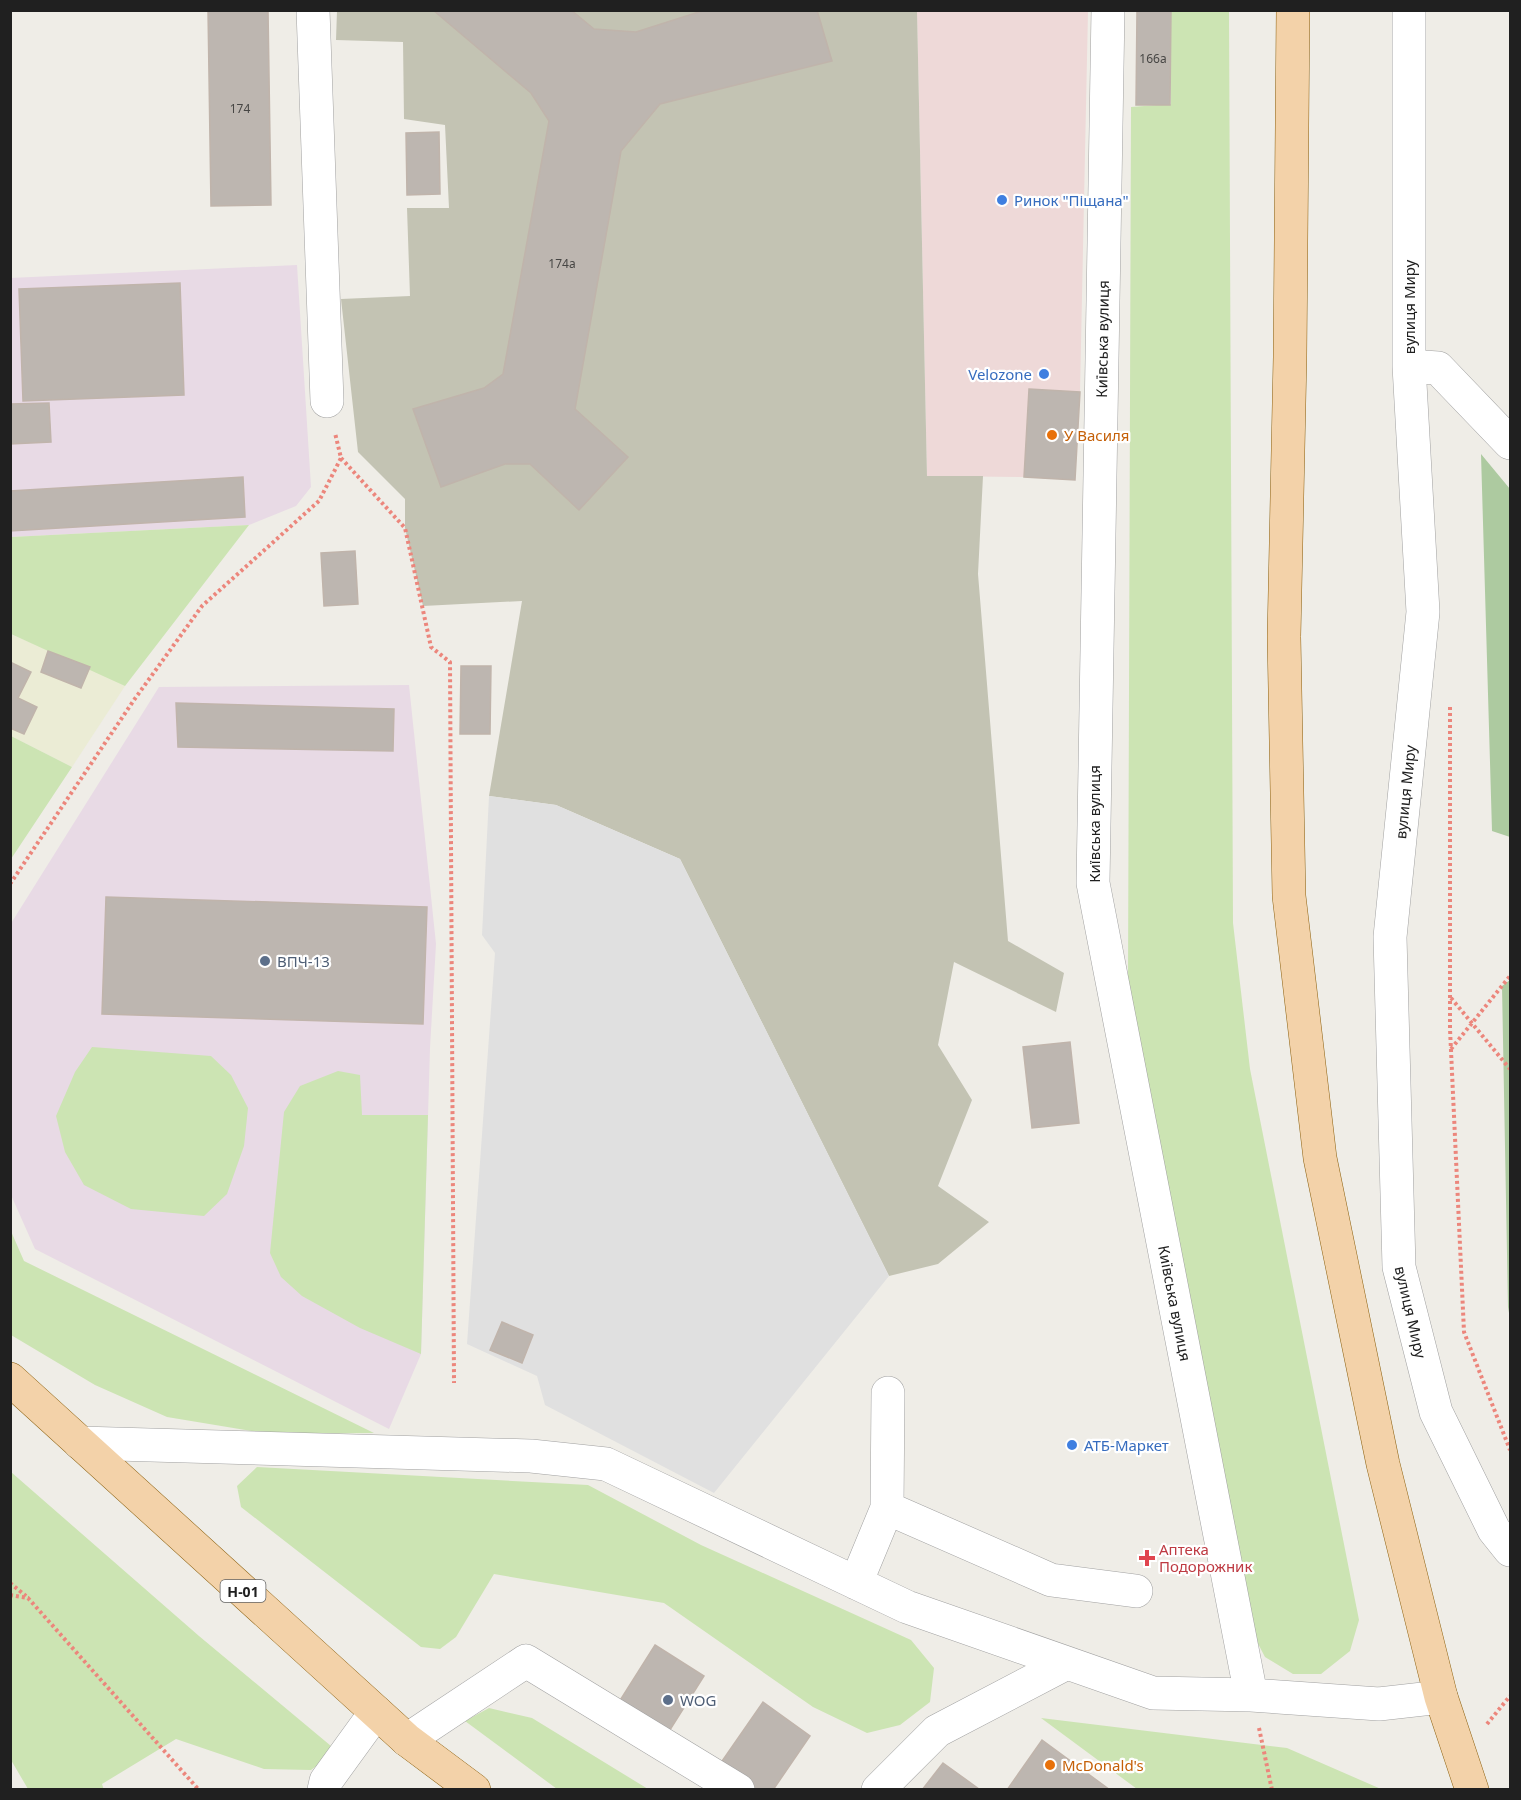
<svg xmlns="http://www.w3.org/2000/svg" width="1521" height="1800" viewBox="0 0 1521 1800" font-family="'Noto Sans',sans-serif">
<rect width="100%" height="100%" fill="#efede7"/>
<path fill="#eed9d8" d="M917 11H1088L1080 392 1029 389 1024 477 927 476Z"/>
<path fill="#e8dae5" d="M297 265 311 487 296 506 249 525 11 537 10 278Z
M409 685 436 944 430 1048 421 1354 389 1429 35 1249 11 1195 10 925 159 687Z"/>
<path fill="#c3c3b3" d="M337 11H917L927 476H983L978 574 1008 941 1064 973 1056 1012 954 962 938 1045 972 1100 938 1186 989 1222 938 1264 889 1276 680 859 556 805 489 796 522 601 423 606 405 528V499L358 452 341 299 410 296 407 208H449L445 125 404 119 403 42 336 40Z"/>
<path fill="#ebecd5" d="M10 634 90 667 125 686 72 767 11 736Z"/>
<path fill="#cce4b3" d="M1171 11H1229L1233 923 1250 1069 1359 1620 1350 1651 1321 1674H1293L1265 1657 1254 1636 1128 983 1131 107 1171 104Z
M249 525 125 686 11 634V537Z
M11 736 72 767 11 859Z
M92 1047 211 1056 231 1075 248 1108 244 1146 227 1194 204 1216 131 1209 84 1185 65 1152 56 1116 75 1072Z
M338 1071 360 1075 362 1115H428L421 1354 360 1328 302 1296 281 1277 270 1253 284 1112 300 1086Z
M10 1229 24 1261 374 1433 269 1434 167 1417 95 1385 11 1335Z
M257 1467 588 1485 701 1545 911 1640 934 1668 930 1702 900 1725 867 1733 813 1707 664 1603 494 1574 456 1637 440 1649 421 1647 241 1507 237 1486Z
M11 1472 199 1636 337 1751 311 1770 264 1769 176 1739 102 1784 104 1790 28 1789 11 1760Z
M489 1708 532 1718 648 1789H557L465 1721Z
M1041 1718 1287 1748 1381 1789H1137Z"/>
<path fill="#adcaa0" d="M1481 454 1510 489V837L1492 831Z
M1510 980V1319L1508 1307 1502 986Z"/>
<path fill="#e0e0e0" d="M489 796 556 805 680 859 889 1276 714 1493 545 1405 537 1376 467 1344 495 953 482 935Z"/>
<path fill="#bdb6b0" stroke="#c0b4ab" stroke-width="1.5" d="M208 10H268L271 205 211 206Z
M433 10H571L594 29 636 32 705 10H817L832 61 660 104 621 151 575 409 628 457 579 510 530 464H505L441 487 413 409 484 388 503 374 549 121 531 93Z
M1137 10H1171L1170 105H1136Z
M439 132 440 194 407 195 406 133Z
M180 283 184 395 23 401 19 289Z
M1029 389 1080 392 1075 480 1024 477Z
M49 403 51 442 10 444V404Z
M243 477 245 517 10 531V491Z
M355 551 358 604 324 606 321 553Z
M48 651 90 667 81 688 41 672Z
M10 662 31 672 18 698 37 707 24 734 10 728Z
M461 666H491L490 734H460Z
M176 703 394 709 393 751 178 747Z
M106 897 427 907 423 1024 102 1014Z
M1070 1042 1079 1123 1032 1128 1023 1047Z
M502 1322 533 1335 522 1363 490 1350Z
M655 1645 704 1676 668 1733 619 1702Z
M763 1702 810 1736 773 1790H702Z
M1042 1740 1110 1790H1007Z
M943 1763 979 1789 978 1790H922Z"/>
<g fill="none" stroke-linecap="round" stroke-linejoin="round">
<g stroke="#a1a1a1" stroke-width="34">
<path id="minor" d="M313 10 327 401
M1108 10 1093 883 1251 1695
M1409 10V366L1423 612 1390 937 1399 1267 1436 1412 1494 1530 1510 1550
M1409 366 1438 368 1510 443
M888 1393 887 1508 1051 1580 1136 1591
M80 1443 531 1456 606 1464 907 1607 1153 1693 1251 1695 1379 1704 1441 1697
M856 1583 887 1508
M407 1740 526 1661 738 1790
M324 1790 326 1781 376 1712
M878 1790 937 1731 1067 1663"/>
</g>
<g stroke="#8c6110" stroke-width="34">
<path id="major" d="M1293 10 1290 357 1284 637 1289 896 1320 1158 1383 1464 1441 1697 1472 1790
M10 1379 407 1740 474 1790"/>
</g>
<path stroke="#ec867c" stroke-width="4" stroke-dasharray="3 3" stroke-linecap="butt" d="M341 458 405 528 431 647 450 662 454 1383
M1450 707V1029L1464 1332 1510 1450
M10 884 134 700 202 606 319 501 341 458 335 433
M1451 998 1510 1069
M1451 1049 1510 976
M10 1583 26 1596
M10 1595 28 1598 199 1790
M1487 1724 1510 1696
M1259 1728 1272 1790"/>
<use href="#minor" stroke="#fff" stroke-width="33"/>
<use href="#major" stroke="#f3d2a9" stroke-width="33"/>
</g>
<g fill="#3f7fe0" stroke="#fff" stroke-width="2">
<circle cx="1002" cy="200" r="6"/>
<circle cx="1044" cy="374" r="6"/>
<circle cx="1072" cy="1445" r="6"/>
</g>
<g fill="#e8710a" stroke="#fff" stroke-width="2">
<circle cx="1052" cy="435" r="6"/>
<circle cx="1050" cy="1765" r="6"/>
</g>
<g fill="#5c6f8a" stroke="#fff" stroke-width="2">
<circle cx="265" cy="961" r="6"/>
<circle cx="668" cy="1700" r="6"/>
</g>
<path fill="#e0444e" stroke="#fff" stroke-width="2" d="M1144 1549h6v6h6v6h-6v6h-6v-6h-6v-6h6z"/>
<g text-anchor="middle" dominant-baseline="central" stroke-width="4.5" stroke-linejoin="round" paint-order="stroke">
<g font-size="12" fill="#474644">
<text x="1153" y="58">166а</text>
<text x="240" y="108">174</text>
<text x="562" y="263">174а</text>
</g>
<rect fill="#fff" stroke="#636363" stroke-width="1.5" x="220.5" y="1580" width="45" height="22" rx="4.5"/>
<g font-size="14" font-weight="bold" fill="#202020">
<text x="243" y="1591">Н-01</text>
</g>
<g font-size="15" fill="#366cbe" stroke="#fff" text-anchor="start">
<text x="1014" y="200">Ринок "Піщана"</text>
<text x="1032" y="374" text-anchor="end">Velozone</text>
<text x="1084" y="1445">АТБ-Маркет</text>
</g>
<g font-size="15" fill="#202020" stroke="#fff">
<text transform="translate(1409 307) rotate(-90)">вулиця Миру</text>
<text transform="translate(1102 339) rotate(-89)">Київська вулиця</text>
<text transform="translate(1405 792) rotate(-84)">вулиця Миру</text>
<text transform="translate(1094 824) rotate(-90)">Київська вулиця</text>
<text transform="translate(1175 1303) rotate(79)">Київська вулиця</text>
<text transform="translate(1411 1312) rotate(77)">вулиця Миру</text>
</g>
<g font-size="15" fill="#c56008" stroke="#fff" text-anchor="start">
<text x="1064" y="435">У Василя</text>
<text x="1062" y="1765">McDonald's</text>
</g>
<g font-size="15" fill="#4e5e75" stroke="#fff" text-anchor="start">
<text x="277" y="961">ВПЧ-13</text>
<text x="680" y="1700">WOG</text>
</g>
<g font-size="15" fill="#be3a42" stroke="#fff" text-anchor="start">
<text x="1159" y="1549">Аптека<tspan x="1159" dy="17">Подорожник</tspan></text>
</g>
</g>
<rect width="1521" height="1800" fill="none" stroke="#202020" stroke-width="24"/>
</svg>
